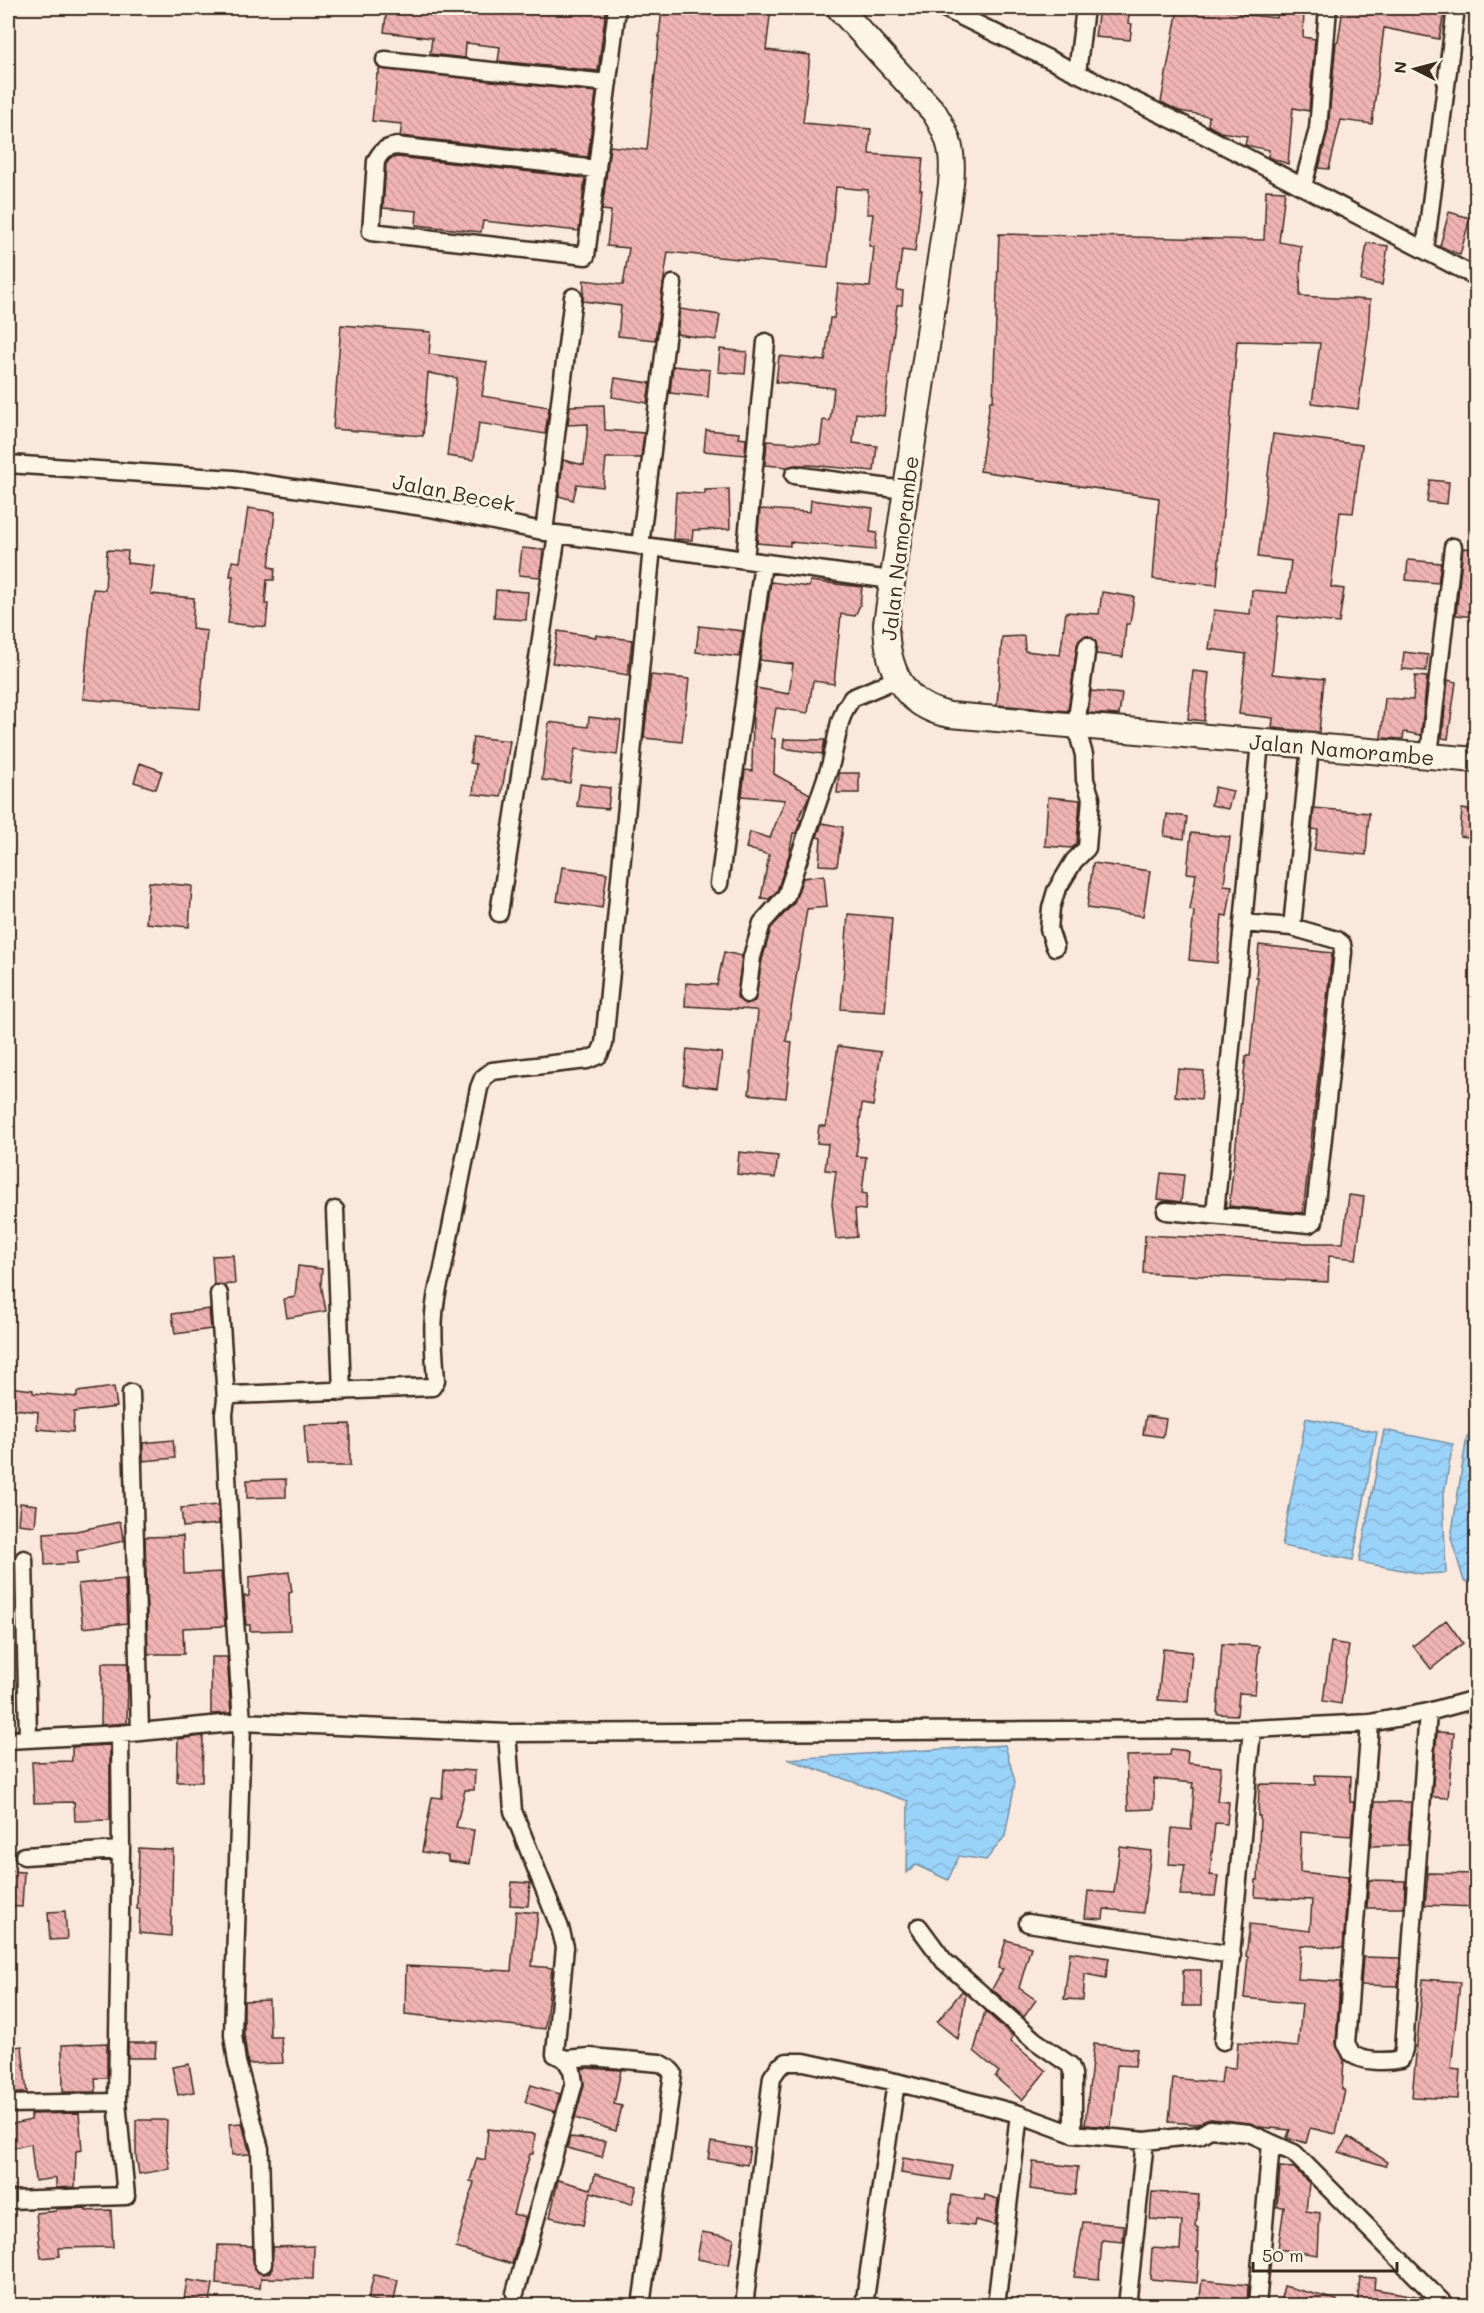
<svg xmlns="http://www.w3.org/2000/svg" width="1484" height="2313" viewBox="0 0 1484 2313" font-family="Mali,sans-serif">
<defs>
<pattern id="water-waves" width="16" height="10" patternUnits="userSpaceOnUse" patternTransform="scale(1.5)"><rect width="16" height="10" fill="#9ad3fa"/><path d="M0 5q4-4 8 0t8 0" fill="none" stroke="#86b5d6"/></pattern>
<pattern id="building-back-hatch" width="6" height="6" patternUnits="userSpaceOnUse" patternTransform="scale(1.5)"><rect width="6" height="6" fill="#efb3b2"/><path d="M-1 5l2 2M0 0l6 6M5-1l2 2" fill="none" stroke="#ce9a99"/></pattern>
</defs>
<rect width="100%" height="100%" fill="#f9e8db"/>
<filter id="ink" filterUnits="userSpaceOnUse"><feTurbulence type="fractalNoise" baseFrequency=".0167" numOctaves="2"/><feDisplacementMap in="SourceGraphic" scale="12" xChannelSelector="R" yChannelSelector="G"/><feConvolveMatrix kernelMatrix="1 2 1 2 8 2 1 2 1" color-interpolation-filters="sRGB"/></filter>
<g filter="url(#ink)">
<path fill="url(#water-waves)" stroke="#748fa2" stroke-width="1.5" d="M1306 1418 1377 1432 1353 1560 1282 1546Z
M1384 1430 1453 1444 1443 1499 1446 1573 1423 1574 1359 1562Z
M1467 1436H1476V1583L1464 1581 1451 1538Z
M1005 1745 1015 1782 1005 1836 986 1860 959 1856 948 1880 916 1865 907 1873 908 1801 787 1759Z"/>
<path fill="url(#building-back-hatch)" stroke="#3b2a1e" stroke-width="1.5" d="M387 8H566L591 10 592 8H606L598 71 498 61 500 47 466 43 465 58 430 54 432 38 384 32Z
M662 8H771L766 50 810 55 803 123 871 129 869 154 923 158 920 190H922L915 252 902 250 897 290 903 291 902 305H897L884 416 856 413 853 443 877 446 874 471 809 465H795L788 467 765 465 767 441 820 445 823 420 830 421 834 388 776 382 779 356 825 361 830 318H834L838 284 870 287 874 247 869 246 873 214H867L868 190 836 187 828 268 668 252 655 340 618 336 621 306 583 301 584 280 623 285 629 248 607 246 611 211 602 210 610 146 647 150Z
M1099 8H1130L1128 23 1132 24 1130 40 1095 37Z
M1178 8H1212L1239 12V14L1277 18 1278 8H1304L1303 37 1315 39 1309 111 1293 108 1288 164 1268 157 1269 150 1245 145 1247 136 1220 132 1208 125 1209 116 1179 111 1161 102Z
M1343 8H1445L1439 39 1384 28 1372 124 1341 120 1329 169 1319 168 1328 130 1336 42H1338Z
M379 69 596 92 588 157 400 136 402 124 372 121 377 74H379Z
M397 157 585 178 579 231 483 221 481 232 416 225 417 211 383 208 386 164 390 159Z
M1266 190 1285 191 1279 242 1301 246 1300 296 1370 300 1368 335 1358 409 1312 403 1320 343 1237 341 1217 585 1153 579 1159 498 980 471 990 401H993L999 234 1264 240Z
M1449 212 1470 218 1460 255 1440 246Z
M1367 243 1388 246 1382 285 1361 281Z
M680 309 720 315 716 340 677 334Z
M341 325 431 332 429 354 487 362 482 396 549 407 545 434 479 423 474 460 447 456 457 378 428 373 423 436 333 429Z
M720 349 747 352 745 374 718 372Z
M673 366 710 370 708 397 670 393Z
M615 378 650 383 647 403 612 397Z
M604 405 605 430 644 433 641 458H606L603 487 577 484 573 500 559 496 563 460 584 465 588 424 568 425 570 406Z
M706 430 739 433 738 438 746 439 745 455 704 451Z
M1273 434 1362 445 1353 513 1340 512 1331 587 1344 589 1339 623 1278 616 1272 674 1324 679 1319 732 1272 728 1273 718 1239 714 1246 654 1209 649 1214 610 1250 614 1252 590 1287 593 1291 561 1258 557Z
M1430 480 1449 482 1447 504 1427 502Z
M729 489 730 529 693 530 692 540 673 539 676 492 705 494V490Z
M811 500 873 508 870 532 877 533 875 550 790 542V546L757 543 760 509 810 512Z
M248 508 275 512 269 567 275 568 274 580H267L265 604H268L266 627 228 623 233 576H230L232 561 240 562Z
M522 548 543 550 540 577 519 575Z
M1463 548 1476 549V594L1474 617 1456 615Z
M107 550 128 551 127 563 154 566 151 594 194 598 192 629 207 631 200 709 83 699 93 589 105 590Z
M1408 560 1441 563 1438 583 1406 580Z
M810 581 862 587 860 605 855 616 841 614 834 684 813 681 808 713 776 708 771 738 775 739 774 774 810 794 798 819 801 820 796 833H793L789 855 777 891 769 899 761 898 769 855 746 848 750 832 770 838 785 800 742 796 745 770 752 771 753 715 756 688 789 694 793 664 760 660 771 582 809 587Z
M496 590 528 592 526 620 494 618Z
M1102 592 1134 597 1130 624H1126L1123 657 1096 654V642L1089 636H1084L1077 645 1068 711 997 705 1002 637 1024 636 1025 651 1060 655 1066 612 1099 614Z
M699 626 743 631 739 657 696 652Z
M558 631 596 637V635L632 640 628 675 552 663Z
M1404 652 1428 655 1426 671 1402 669Z
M1193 671 1209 673 1204 721 1188 719Z
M651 675 689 679 682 742 644 738Z
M1415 676 1427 677 1421 735 1404 732 1403 739 1381 738 1385 698 1413 700Z
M1448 680 1456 682 1448 739 1442 738Z
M1091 691 1122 694 1119 715 1088 713Z
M589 717 621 721 617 755 575 749 570 783 542 780 549 722 588 727Z
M473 737 510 741 501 797 473 794 476 764 470 763Z
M784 739 825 740 822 754 783 748Z
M140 763 162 771 156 789 134 782Z
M839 773H859V793H837Z
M580 784 610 788 608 809 577 806Z
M1215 787 1233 791 1228 809 1211 805Z
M1048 797 1080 800 1077 843 1072 848 1045 846Z
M1314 808 1369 813 1366 855 1314 850 1318 830 1312 829Z
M1462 809 1476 811V838L1460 836Z
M1167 814 1187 817 1184 839 1164 836Z
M822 823 843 827 837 866 819 865 821 838 817 837Z
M1191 833 1230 837 1224 885 1232 886 1227 916 1222 915 1217 963 1189 960 1194 911 1190 910 1196 874 1187 873Z
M1093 863 1150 871 1143 916 1087 908Z
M562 867 607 873 602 908 557 901Z
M824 875 827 907 807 909 786 1041 792 1042 786 1098 749 1094 758 1012 755 1010 685 1006 686 983 717 985 724 952 742 956 737 997 745 1004 755 1001 762 960 771 928 794 903 803 878Z
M149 882 192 886 189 927 146 923Z
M848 914 892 918 885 1012 841 1009Z
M1259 945 1332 953 1303 1213 1229 1206 1246 1056H1250L1258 977H1256Z
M838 1046 881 1052 873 1106 862 1104 856 1156 866 1157 862 1193 867 1194 865 1210 855 1209 857 1237 836 1239 832 1203 836 1171 825 1170 828 1144 817 1143 819 1126H826Z
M687 1049 722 1053 717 1088 683 1084Z
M1178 1069 1204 1071 1201 1099 1175 1096Z
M739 1152 778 1156 775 1178 737 1174Z
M1161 1173 1184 1175 1181 1202 1158 1199Z
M1349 1195 1364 1197 1356 1259 1329 1256 1328 1282 1143 1273 1145 1235 1307 1243H1343Z
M233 1255 235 1284 214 1285 212 1256Z
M298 1266 322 1269 321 1284 326 1311 287 1318 284 1299 295 1297Z
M209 1309 211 1329 175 1334 172 1314Z
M8 1387 33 1390V1393L77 1397V1392L114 1387 117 1407 74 1412 73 1432 37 1429 38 1412 8 1408Z
M1146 1416 1166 1419 1163 1437 1143 1434Z
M350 1424V1466H307L304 1425Z
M173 1440 175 1458 143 1461V1443Z
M286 1479V1497L247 1498V1480Z
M20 1503 37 1505 35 1526 18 1524Z
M218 1505 219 1524 183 1527 181 1508Z
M120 1522 124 1541 77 1551 78 1563 45 1565 44 1533 76 1531Z
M183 1536 184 1574 221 1572 225 1626 183 1628 184 1654H148L145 1537Z
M289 1572 292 1592 289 1593 290 1630 250 1631V1625H246L244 1596H249V1577Z
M125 1579 127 1623 83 1628 78 1584Z
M1446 1620 1463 1643 1431 1669 1413 1646Z
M1331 1642 1349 1645 1341 1704 1323 1701Z
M1222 1644 1259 1646 1255 1694 1239 1693 1237 1715 1217 1714Z
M1163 1649 1192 1652 1188 1702 1158 1700Z
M211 1657H227L231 1713 211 1714Z
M102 1663H128L127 1723 101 1725Z
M1437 1732 1454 1733 1448 1798 1432 1797Z
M203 1736 202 1782H177L178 1739Z
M110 1745V1820L75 1821 74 1802 34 1803 32 1762 72 1761V1747Z
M1171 1749 1188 1751 1187 1763 1221 1767 1217 1801 1229 1802 1227 1824 1215 1823 1210 1875 1218 1876 1215 1896 1180 1895 1185 1865 1169 1864 1172 1828 1191 1830 1194 1788H1192L1193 1783 1154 1779V1809L1128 1810 1126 1756 1170 1755Z
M444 1769 475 1771 474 1790H465L456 1827 474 1830 469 1864 448 1861V1856L422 1852 432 1797 442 1798Z
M1315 1775 1351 1776 1350 1802H1354L1351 1836 1301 1832 1300 1872 1348 1877 1343 1948 1301 1945 1298 1979 1340 1982 1336 2043 1344 2060 1342 2090H1345L1336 2134 1310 2128 1306 2143 1287 2137 1290 2130 1260 2127 1250 2123 1211 2119 1197 2124 1169 2122 1173 2078 1221 2083 1223 2067 1236 2068 1238 2042 1298 2047 1302 2004 1244 1998 1248 1957 1246 1956 1250 1924 1310 1931 1312 1900 1255 1897 1256 1880H1258L1260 1816H1258L1259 1784 1315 1785Z
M1375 1802H1411L1408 1845 1371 1846Z
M1120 1847 1151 1851 1143 1913 1104 1909 1103 1919 1085 1918 1088 1891 1114 1893Z
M139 1848 173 1850 171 1936 139 1933 140 1909H137Z
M8 1871 24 1872 22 1907 8 1906Z
M1428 1873 1476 1874 1475 1907 1425 1905Z
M1369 1880 1405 1881 1404 1908H1367Z
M512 1882 530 1883 528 1906 510 1905Z
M65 1911 67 1939 50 1940 48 1912Z
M516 1911 538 1913 532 1966 552 1968 545 2029 405 2014 406 1966 511 1971Z
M1006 1940 1031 1947 1019 1988 1036 2000 1024 2017 992 1989 1003 1969 998 1968Z
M1070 1952 1109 1958 1106 1978 1085 1974 1083 2000 1064 1999Z
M1363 1957 1400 1958 1398 1986 1361 1985Z
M1183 1970H1201V2006H1183Z
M1423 1979 1460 1982 1451 2069 1460 2070 1458 2099 1412 2097Z
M962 1991 966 1994 958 2039 937 2022Z
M269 2000 270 2037H281L283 2063 248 2064 244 2034V2001Z
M985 2011 1013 2036 1010 2041 1046 2071 1022 2100 995 2077 999 2072 974 2051Z
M107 2043V2078H95L96 2092H63L62 2045Z
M128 2043H156L155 2058H128Z
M1094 2044 1137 2049 1135 2066 1117 2065 1111 2127 1085 2125Z
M22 2046 27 2093H9L8 2048Z
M189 2064 194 2092 178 2095 172 2067Z
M582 2068 621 2070 614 2104 622 2106 616 2131 575 2118 584 2085Z
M531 2085 560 2094 555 2112 525 2102Z
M79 2113 82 2150 76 2151 75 2187 56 2188V2178L35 2181 31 2144 8 2149V2125L31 2120V2114Z
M136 2120H167L166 2145 170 2169 139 2174 136 2156Z
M242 2123 250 2154 232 2155 229 2124Z
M488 2129 535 2134 533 2154H530L513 2214 525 2217 512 2264 456 2248 474 2182 470 2181 477 2158 485 2160Z
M570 2137 606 2141 602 2157 567 2148Z
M1348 2137 1388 2162 1386 2166 1338 2152Z
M711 2142 750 2148 747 2165 708 2159Z
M903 2158 953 2166 950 2180 901 2173Z
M1033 2162 1078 2167 1075 2195 1030 2189Z
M1280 2167 1294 2168 1309 2183 1306 2211 1320 2213 1318 2255 1278 2249 1284 2207H1277Z
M595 2174 637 2186 632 2204 591 2192 583 2225 550 2217 558 2180 591 2189Z
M1152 2192 1199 2195 1196 2227H1198L1197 2252H1199L1197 2283 1150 2279 1152 2248 1180 2250 1182 2221 1150 2219Z
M952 2195 984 2200 985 2195 998 2199 995 2225 975 2220 974 2226 948 2223Z
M86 2208V2211L111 2210 113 2247 59 2248 60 2256 41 2258 36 2213 56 2211V2209Z
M1083 2222 1124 2225 1123 2242 1102 2240 1099 2279 1074 2277Z
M702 2232 734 2238 729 2265 697 2259Z
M218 2245 252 2246 254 2269 263 2274 269 2273 272 2268 273 2247 314 2246 313 2279 261 2278 260 2288 216 2284Z
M374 2275 398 2280 393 2305 368 2299Z
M1360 2277 1375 2278 1374 2289 1422 2297 1423 2306H1357Z
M187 2280 213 2284 210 2302 184 2299Z
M1202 2280 1248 2285 1247 2306H1199Z
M1284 2286 1337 2300 1336 2306H1279Z"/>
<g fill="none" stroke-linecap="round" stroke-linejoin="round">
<g stroke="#3b2a1e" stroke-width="21">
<path id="street" d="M944 8 1198 132 1476 277
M385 60 608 83
M1077 73 1085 8
M597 169 396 146C385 148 381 151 376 161L371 232 586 256 617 8
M1303 186 1318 129 1328 8
M1425 250 1456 8
M8 464 233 479 430 508 557 534 891 580
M794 475 904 490
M544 532 573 297
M640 546 673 284
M745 560 766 342
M1429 755 1453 547
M719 884 763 563
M499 913 557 534
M1243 923 1260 742
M1292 927 1310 747
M1055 947 1049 929 1051 908 1056 891 1074 861 1087 848 1091 798 1085 780 1084 755 1076 726 1087 646
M747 994 752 957 762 923 786 896 831 763 840 722 845 709 852 698 897 679
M335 1210 342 1392
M1166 1211 1309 1224 1314 1221 1343 952 1342 944 1337 940 1292 927 1243 923 1215 1214
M219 1294 226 1400 224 1414 232 1577 242 1722 233 2035 237 2062 260 2149 263 2264
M131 1393 140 1732
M226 1400 232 1395 432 1387 436 1380C433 1341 430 1311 442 1273L479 1088 483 1078 492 1071 587 1060 599 1055 604 1044 652 547
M24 1559 28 1738
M1370 1723 1346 2044C1347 2045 1351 2052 1351 2053 1362 2063 1388 2062 1401 2059L1404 2049 1428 1712
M507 1733 513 1811 560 1928 565 1947 555 2054 565 2059 590 2057 660 2063 667 2067 673 2073 641 2306
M8 1740 120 1734 242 1722 507 1733 1252 1729 1370 1723 1428 1712 1476 1699
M24 1856 121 1850
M1028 1923 1232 1955
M919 1927 944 1961 1034 2040 1070 2065 1073 2074V2134
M1223 2041 1252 1729
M8 2104 117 2102
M8 2200 126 2196 117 2102 121 1850 120 1734
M515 2293 574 2083 572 2070 565 2059
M744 2306 772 2077 779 2067 787 2062H804L896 2082 1019 2114 1073 2134 1145 2141 1200 2135 1210 2129 1249 2133 1294 2153 1446 2306
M864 2306 896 2082
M996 2306 1019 2114
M1127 2306 1145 2141
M1257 2306 1271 2143"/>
</g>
<g stroke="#3b2a1e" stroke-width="28">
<path id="secondary" d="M839 8 934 112C950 138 954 153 951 184L886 624C887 668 902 706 950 715L1476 760"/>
</g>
<use href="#street" stroke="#fcf5e5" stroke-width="16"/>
<use href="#secondary" stroke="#fcf5e5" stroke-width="24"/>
</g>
</g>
<g text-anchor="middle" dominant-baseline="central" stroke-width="6" stroke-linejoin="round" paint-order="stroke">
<g font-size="21" fill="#3b2a1e" stroke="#fcf5e5">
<text transform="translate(454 492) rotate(11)">Jalan Becek</text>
<text transform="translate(899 548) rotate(-83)">Jalan Namorambe</text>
<text transform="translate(1342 749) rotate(5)">Jalan Namorambe</text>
</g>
</g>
<rect width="1484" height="2313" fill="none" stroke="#fcf5e5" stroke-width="30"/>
<rect x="15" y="15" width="1454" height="2283" fill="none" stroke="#3b2a1e" stroke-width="2" filter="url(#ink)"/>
<g transform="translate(1415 69) rotate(276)" stroke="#fcf5e5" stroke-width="4.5" paint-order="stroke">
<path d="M0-4.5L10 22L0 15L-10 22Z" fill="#3b2a1e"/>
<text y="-9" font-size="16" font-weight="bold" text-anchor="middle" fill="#3b2a1e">N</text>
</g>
<path d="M1253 2262v9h144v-9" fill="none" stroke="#3b2a1e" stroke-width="3"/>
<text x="1262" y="2262" font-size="18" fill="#3b2a1e" stroke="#fcf5e5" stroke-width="4.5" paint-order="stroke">50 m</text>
</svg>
